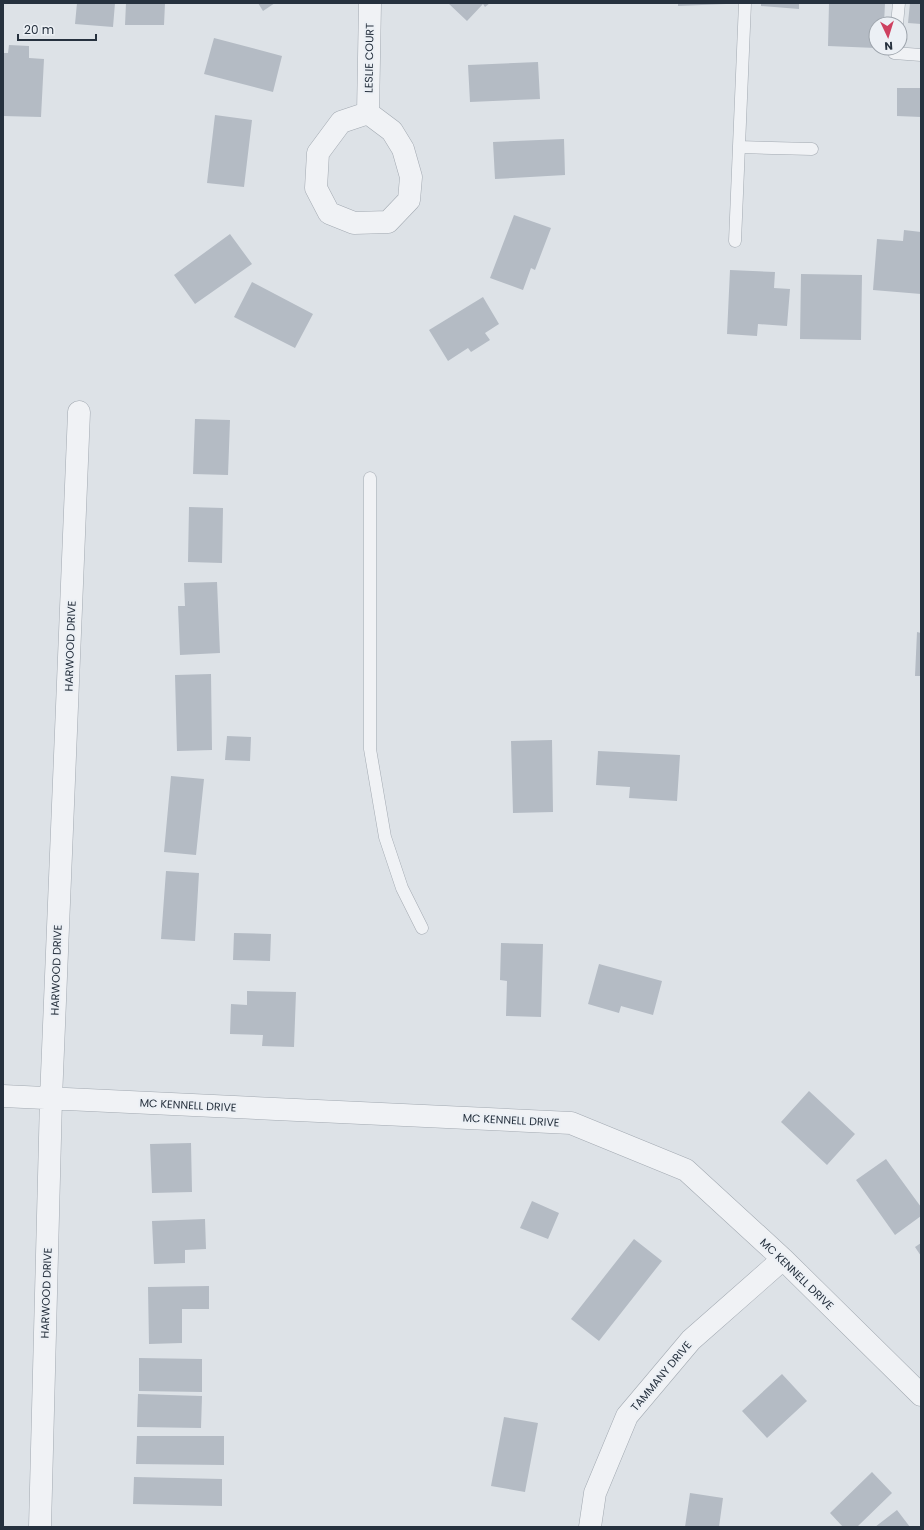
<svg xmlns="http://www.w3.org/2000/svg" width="924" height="1530" viewBox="0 0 924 1530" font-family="Poppins,sans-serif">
<rect width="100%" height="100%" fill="#dde2e7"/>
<path fill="#b4bbc4" d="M77 3H115L113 27 75 24Z
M126 3H165L164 25H125Z
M258 3H275L263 11Z
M448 3H490L485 7 483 4 467 21Z
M678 3H726V4L678 6Z
M761 3H799V9L761 6Z
M829 3H885L884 24H876V48L828 46Z
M910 3H921V24L908 23Z
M214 38 282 56 273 92 204 74Z
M9 45 29 46V58L44 59 41 117 3 116V53H8Z
M538 62 540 99 470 102 468 65Z
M897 88H921V117L897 116Z
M215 115 252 120 244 187 207 183Z
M564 139 565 175 495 179 493 142Z
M514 215 551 228 535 270 531 268 523 290 490 278Z
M904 230 921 232V294L873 290 877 239 903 241Z
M230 234 252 264 195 304 174 275Z
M730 270 775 272 774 288 790 289 787 326 758 324 757 336 727 334Z
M801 274 862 275 861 340 800 339Z
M252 282 313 314 295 348 234 317Z
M483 297 499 324 485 333 490 340 471 352 468 348 448 361 429 330Z
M195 419 230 420 228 475 193 474Z
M189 507 223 508 222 563 188 562Z
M217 582 220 653 180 655 178 606H185L184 583Z
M917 632 921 633V676H915Z
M211 674 212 750 177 751 175 675Z
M227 736 251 737 250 761 225 760Z
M552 740 553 812 513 813 511 741Z
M598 751 680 755 677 801 629 798 630 787 596 785Z
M171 776 204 779 196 855 164 852Z
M166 871 199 873 195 941 161 939Z
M234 933 271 934 270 961 233 960Z
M501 943 543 944 541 1017 506 1016 507 981 500 980Z
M599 964 662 981 653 1015 621 1006 619 1013 588 1004Z
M247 991 296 992 294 1047 262 1046 263 1035 230 1034 231 1004 247 1005Z
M809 1091 855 1134 827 1165 781 1122Z
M191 1143 192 1192 152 1193 150 1144Z
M886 1159 921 1207V1216L895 1235 856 1180Z
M532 1201 559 1213 548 1239 520 1228Z
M205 1219 206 1249 185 1250V1263L154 1264 152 1221Z
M634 1239 662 1261 599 1341 571 1319Z
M921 1243V1256L915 1247Z
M209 1286V1309H182V1343L149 1344 148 1287Z
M139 1358 202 1359V1392L139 1391Z
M782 1374 807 1401 767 1438 742 1411Z
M138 1394 202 1396 201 1428 137 1427Z
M504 1417 538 1423 525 1492 491 1486Z
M137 1436H224V1465L136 1464Z
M872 1472 892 1493 857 1527H843L830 1513Z
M134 1477 222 1479V1506L133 1504Z
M690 1493 723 1498 719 1527H685Z
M897 1510 910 1527H875Z"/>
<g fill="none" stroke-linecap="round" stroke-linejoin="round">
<g stroke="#a2a9b1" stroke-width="13">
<path id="lane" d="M897 24 899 3
M894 48V53L921 55
M739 147 812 149
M735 241 745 3
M370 478V749L385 837 402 888 422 928"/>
</g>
<g stroke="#a2a9b1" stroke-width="23">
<path id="street" d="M368 113 392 131 403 149 411 177 409 200 388 222 354 223 329 213 316 188 318 153 341 122Z
M368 113 370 3
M3 1096 571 1123 686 1170 783 1259 921 1395
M40 1527 51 1099 79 412
M590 1527 595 1493 627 1416 691 1340 783 1259"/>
</g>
<use href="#lane" stroke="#f0f2f5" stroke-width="12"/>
<use href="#street" stroke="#f0f2f5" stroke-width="22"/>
</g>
<g text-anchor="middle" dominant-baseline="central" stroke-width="4" stroke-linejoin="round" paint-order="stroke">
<g font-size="11" fill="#26313e" stroke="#ecf0f5">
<text transform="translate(369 58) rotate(-89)">LESLIE COURT</text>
<text transform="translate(70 646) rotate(-88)">HARWOOD DRIVE</text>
<text transform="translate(56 970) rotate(-88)">HARWOOD DRIVE</text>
<text transform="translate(188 1105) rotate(3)">MC KENNELL DRIVE</text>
<text transform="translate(511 1120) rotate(3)">MC KENNELL DRIVE</text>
<text transform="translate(797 1274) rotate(44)">MC KENNELL DRIVE</text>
<text transform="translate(46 1293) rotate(-88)">HARWOOD DRIVE</text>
<text transform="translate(661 1376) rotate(-50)">TAMMANY DRIVE</text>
</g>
</g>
<rect width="924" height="1530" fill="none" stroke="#26313e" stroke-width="8"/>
<g transform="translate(888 36) rotate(176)"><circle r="19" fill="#ecf0f5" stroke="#9da4ac"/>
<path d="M0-3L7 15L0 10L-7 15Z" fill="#ce4060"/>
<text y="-6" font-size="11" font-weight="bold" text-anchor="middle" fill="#26313e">N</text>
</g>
<path d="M18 34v6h78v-6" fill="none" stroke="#26313e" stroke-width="2"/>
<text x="24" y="34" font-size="12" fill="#26313e" stroke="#ecf0f5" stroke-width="3" paint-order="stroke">20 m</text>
</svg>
